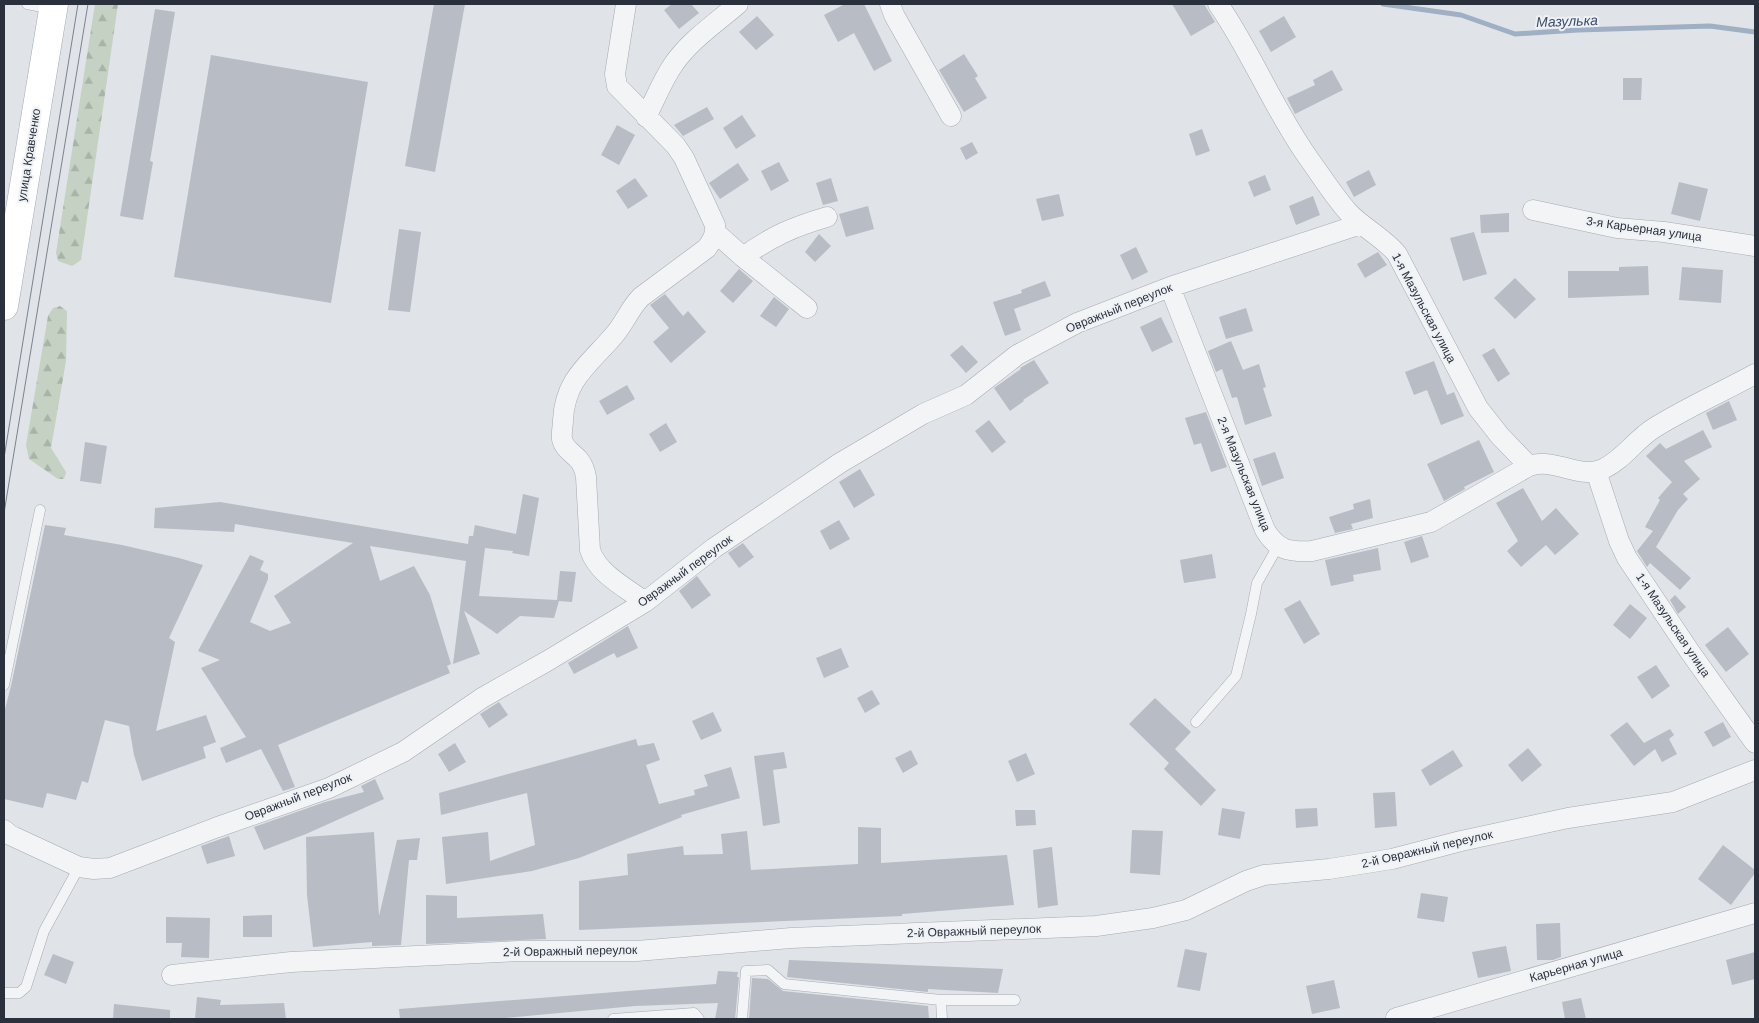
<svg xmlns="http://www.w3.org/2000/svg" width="1759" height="1023" viewBox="0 0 1759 1023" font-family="Helvetica,sans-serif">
<defs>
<pattern id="forest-firs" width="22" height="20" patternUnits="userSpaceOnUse" patternTransform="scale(1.25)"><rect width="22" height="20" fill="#c5d1c2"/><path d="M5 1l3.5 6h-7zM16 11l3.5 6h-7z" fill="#a9b4a8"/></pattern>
</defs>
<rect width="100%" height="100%" fill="#e0e3e8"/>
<path fill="url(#forest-firs)" d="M95 4H118L81 260 72 266 58 261 56 253Z
M60 306 67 311 66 361 51 448 66 472 64 479H58L29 459 26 445 48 316 53 308Z"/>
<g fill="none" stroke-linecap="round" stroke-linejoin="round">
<path stroke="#9fafc4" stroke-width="5" d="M1383 4 1461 15 1515 34 1578 30 1710 26 1755 32"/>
</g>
<path fill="#b8bcc4" d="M434 4H465L435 172 405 166Z
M672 4H691L699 13 679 29 664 10Z
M845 4H864L892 61 874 71 854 33 838 42 824 15Z
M1172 4H1204L1215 22 1191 36Z
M155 9 175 12 150 161 153 162 143 220 120 216Z
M757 16 774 35 756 50 739 32Z
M1284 16 1296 37 1271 52 1259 31Z
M964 54 978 76 975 78 987 98 964 112 939 70Z
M211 55 368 82 331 303 174 277Z
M1332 70 1343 90 1295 114 1287 98 1315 85 1313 80Z
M1623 78H1642L1641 100H1623Z
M707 107 714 119 683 136 674 125Z
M742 115 756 136 736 149 723 128Z
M617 125 635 135 619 165 601 155Z
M1202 129 1210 151 1196 156 1189 134Z
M972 142 978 153 966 160 960 148Z
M779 162 789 181 771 191 761 171Z
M738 163 749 180 720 199 709 183Z
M1369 170 1376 185 1354 197 1346 182Z
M1265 175 1271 190 1254 197 1248 182Z
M635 178 648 196 628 209 616 191Z
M831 178 838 201 823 205 816 183Z
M1679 182 1708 189 1700 221 1671 214Z
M1059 194 1064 216 1042 221 1036 199Z
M1313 196 1320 215 1296 225 1289 206Z
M868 206 874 229 846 237 839 214Z
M1509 213V232L1481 233 1480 215Z
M399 229 421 232 410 312 388 310Z
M1474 232 1487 274 1463 281 1450 238Z
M819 234 831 246 815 262 805 252Z
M1136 247 1148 272 1132 280 1120 255Z
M1378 252 1387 265 1365 278 1357 264Z
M1648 266 1649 295 1568 298V271H1619V267Z
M1682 267 1723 270 1721 303 1679 300Z
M739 269 753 281 733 303 720 291Z
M1515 278 1536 299 1515 319 1494 298Z
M1045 281 1051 296 1014 309 1021 330 1005 336 993 302 1022 293 1021 290Z
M665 294 683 316 688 311 706 332 671 363 653 342 669 328 650 305Z
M774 297 789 309 776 327 760 316Z
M1246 308 1253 331 1226 339 1219 317Z
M1161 317 1173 342 1152 352 1140 327Z
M1231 341 1243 370 1259 364 1266 387 1263 388 1272 416 1245 425 1237 397 1232 398 1222 369 1216 372 1208 351Z
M962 345 978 362 966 373 950 355Z
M1494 348 1510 374 1498 382 1482 355Z
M1034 360 1049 383 1023 400 1024 401 1010 411 994 388 1021 369 1020 368Z
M1434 361 1447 395 1454 392 1464 416 1441 425 1427 390 1414 395 1405 372Z
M627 385 635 399 607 415 599 401Z
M1729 401 1737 420 1713 430 1706 413Z
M1206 412 1227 467 1211 472 1201 443 1194 445 1185 418Z
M989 420 1006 442 992 453 975 431Z
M666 423 677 442 660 452 649 434Z
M1703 430 1712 447 1684 461 1700 479 1683 494 1688 499 1678 510 1656 547 1691 578 1680 590 1650 563 1647 567 1637 551 1653 531 1645 527 1660 500 1658 498 1672 482 1646 456 1660 443 1666 449Z
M1479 440 1494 472 1464 487 1465 489 1444 501 1427 464Z
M85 442 107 446 101 484 80 481Z
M1275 452 1284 478 1262 486 1253 459Z
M860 469 875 495 854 508 839 482Z
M1523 488 1542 521 1556 508 1579 534 1555 555 1546 545 1521 567 1507 551 1518 541 1496 503Z
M523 494 539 498 529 556 512 553 513 551 485 548 479 596 557 600 560 571 576 572 572 602 559 601 554 618 520 616 497 634 464 611 480 654 453 664 466 561 370 546 380 581 414 566 430 595 451 664 447 666 450 673 278 745 295 787 283 791 261 749 226 763 220 748 246 737 201 668 220 660 198 651 250 555 264 561 260 570 268 574V579L250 622 270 631 291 623 274 596 353 543 235 524 234 532 154 528 155 508 220 502 468 544 469 536H473L475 525 516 534Z
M1370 499 1373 518 1351 524 1353 529 1335 533 1329 517 1354 509 1353 504Z
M839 520 850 539 830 550 820 531Z
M45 525 66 528 64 535 122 545 179 558 203 565 169 638 175 642 156 731 206 715 216 742 203 747 206 758 142 781 134 755 129 726 105 720 88 783 82 781 76 800 47 793 43 808 4 799V713L11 686Z
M1422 536 1429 557 1411 563 1404 542Z
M743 543 754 557 739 568 728 553Z
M1378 548 1381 570 1353 575 1354 581 1331 586 1325 560Z
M1212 554 1216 578 1184 583 1180 560Z
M697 576 711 595 692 609 679 591Z
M1675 595 1686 607 1678 614 1670 600Z
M1300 600 1320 634 1304 644 1284 609Z
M1630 604 1647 618 1630 639 1613 625Z
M628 626 638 648 617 658 614 653 574 674 568 663Z
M1728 627 1749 654 1726 672 1705 645Z
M841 648 849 667 824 678 816 658Z
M1656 665 1670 686 1652 699 1637 677Z
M872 690 880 704 865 713 857 698Z
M1155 698 1191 732 1175 749 1216 790 1201 806 1164 769 1169 763 1129 724Z
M499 702 508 715 489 728 480 714Z
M713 712 722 731 701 740 692 721Z
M1627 722 1644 743 1670 729 1674 735 1669 739 1677 754 1662 762 1655 749 1634 766 1610 735Z
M1723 722 1731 737 1713 747 1704 732Z
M636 739 638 746 654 743 660 760 646 765 659 804 695 795 694 790 708 786 704 775 731 767 740 798 681 815 682 817 579 858 532 871 446 884 442 837 488 832 490 861 535 845 527 793 441 815 439 793Z
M455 743 466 762 449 772 438 754Z
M1528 748 1542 765 1522 782 1508 765Z
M911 750 918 764 903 773 895 758Z
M1453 750 1463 766 1430 786 1421 770Z
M784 752 787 768 773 770 780 823 763 826 754 756Z
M1026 753 1035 774 1017 782 1008 761Z
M375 779 384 799 306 834 264 850 254 827 325 802 364 792 361 786Z
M1395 792 1397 826 1375 828 1373 793Z
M1222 808 1245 812 1240 839 1218 835Z
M1317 808 1318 826 1296 828 1295 809Z
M1015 810H1035L1036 825 1016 826Z
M858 827 881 828V863L1007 855 1014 905 902 914V916L579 930V881L628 875 627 854 683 846 684 855 723 854 721 834 747 831 751 870 858 864Z
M1132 830 1163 831 1160 875 1130 873Z
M374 832 379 916 397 840 420 838 417 860H409L401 945 372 946V942L313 947 307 895 306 837Z
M229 836 235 856 207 864 201 846Z
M1723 845 1755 870V873L1731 905 1698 879Z
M1052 847 1058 905 1038 908 1033 850Z
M1421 893 1448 897 1444 922 1417 918Z
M426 895 457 896V918L543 914 546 939 426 944Z
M272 915V937H243V916Z
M166 917 210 918 209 958 181 957 182 943H166Z
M1560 923 1561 957 1553 960H1537L1536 924Z
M1506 946 1511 971 1478 978 1472 952Z
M1185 949 1207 953 1200 991 1177 987Z
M1755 952V979L1732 985 1726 960Z
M53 954 74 962 66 984 44 975Z
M789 960 1003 969 998 993 928 989V992L787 977Z
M718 971 738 972 737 977H739L735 1019H715L718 1003 635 1006 495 1019H400L399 1009 716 984Z
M752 978 768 979 783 991 928 1006 929 1019H749Z
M1334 980 1340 1008 1312 1014 1306 986Z
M197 997 221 1000 220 1005 284 1003 286 1019H195Z
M1581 998 1586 1019H1565L1562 1002Z
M114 1004 170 1010V1019H113Z"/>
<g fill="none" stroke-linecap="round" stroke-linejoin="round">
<g stroke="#a6aab1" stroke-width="11">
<path id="lane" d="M27 4 53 9
M4 685 40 510
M1196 722 1236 676 1251 614 1257 583 1278 546
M4 993H19L26 987 44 931 79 867
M613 1019 694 1013 699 1019
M742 1019 746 971 768 970 784 984 941 1000
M942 1019 941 1000H1015"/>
</g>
<g stroke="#a6aab1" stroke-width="21">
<path id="street" d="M626 4 615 74 617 86 676 146 684 158 715 225C716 235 712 240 707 248L641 297C630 308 625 322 615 334 590 364 565 378 563 420 563 426 561 434 562 439 564 449 573 453 579 460 583 465 585 471 586 477L590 550C598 574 625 587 645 602
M890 4 894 15 951 116
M1218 4C1252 53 1274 110 1309 159 1322 177 1334 196 1348 212 1363 228 1383 237 1397 254L1478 408 1500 436 1529 466
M646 117C655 100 662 81 673 65 689 41 716 23 738 4
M1533 210 1617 228 1664 232 1755 246
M715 232 743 257 807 308
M743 257C772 236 793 227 827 217
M1170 287 1265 530C1278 551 1289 552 1312 551L1431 522 1529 466C1554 457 1580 480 1603 469 1623 460 1636 439 1654 428 1686 408 1722 392 1755 374
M1596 471 1619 541 1627 558 1690 652 1755 743
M4 830 10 835 79 867 94 869 110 868 215 828 329 788 403 752 482 698 549 660 645 602 714 548 840 463 923 414 966 395 1017 355 1077 323 1170 287 1361 224
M172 975 291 962 519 951H637L791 938 1096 926 1153 918 1186 910 1246 881 1264 875 1329 869 1392 859 1461 841 1568 818 1673 802 1755 770
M1396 1018 1755 913"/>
</g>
<g stroke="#a1a7b2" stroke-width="29">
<path id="primary" d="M4 306 54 4"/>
</g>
<use href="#lane" stroke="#f2f4f6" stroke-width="10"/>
<use href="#street" stroke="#f2f4f6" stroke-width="20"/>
<use href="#primary" stroke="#fff" stroke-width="28"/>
<path stroke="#7b828f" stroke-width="1" d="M4 458 78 4
M4 513 88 4"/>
</g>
<g text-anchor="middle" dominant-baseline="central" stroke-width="4" stroke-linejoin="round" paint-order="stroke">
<g font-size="12" fill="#2b303d" stroke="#eff2f5">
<text transform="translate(29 155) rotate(-81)">улица Кравченко</text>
<text transform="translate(1644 229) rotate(8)">3-я Карьерная улица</text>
<text transform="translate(1119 308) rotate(-22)">Овражный переулок</text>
<text transform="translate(1424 308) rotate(62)">1-я Мазульская улица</text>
<text transform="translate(1244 474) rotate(68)">2-я Мазульская улица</text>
<text transform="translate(685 571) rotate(-36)">Овражный переулок</text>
<text transform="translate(1673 625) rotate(56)">1-я Мазульская улица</text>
<text transform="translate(298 797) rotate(-21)">Овражный переулок</text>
<text transform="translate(1427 849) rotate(-13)">2-й Овражный переулок</text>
<text transform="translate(974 931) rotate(-2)">2-й Овражный переулок</text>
<text transform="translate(570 951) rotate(-1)">2-й Овражный переулок</text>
<text transform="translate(1576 965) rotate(-16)">Карьерная улица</text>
</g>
<g font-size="14" font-style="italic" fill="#394d6d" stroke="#eff2f5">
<text transform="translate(1567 21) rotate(-2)">Мазулька</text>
</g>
</g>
<rect width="1759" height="1023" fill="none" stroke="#2b303d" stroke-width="10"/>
</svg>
